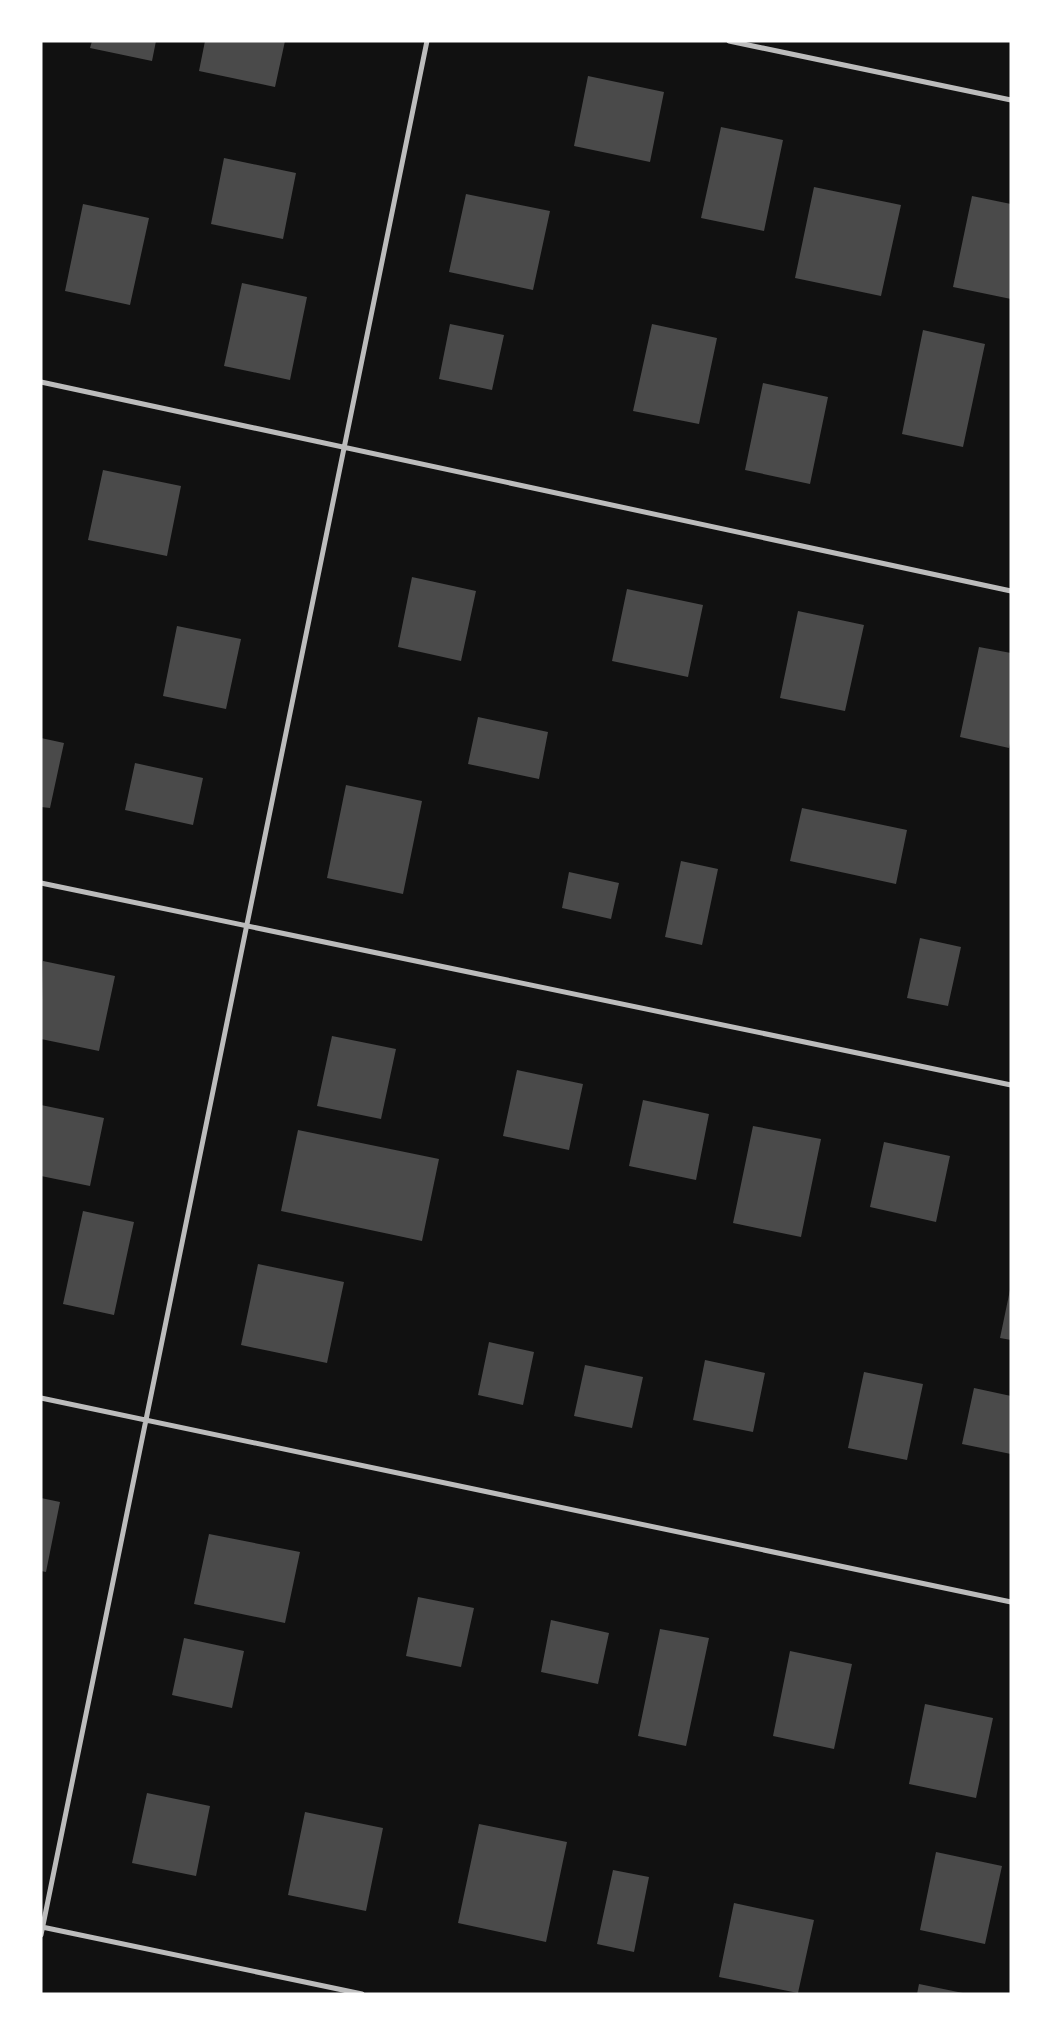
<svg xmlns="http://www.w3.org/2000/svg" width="1052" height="2035" viewBox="0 0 1052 2035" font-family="Overpass,sans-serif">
<rect width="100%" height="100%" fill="#111"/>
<path fill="#4a4a4a" d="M92 41H156L152 61 90 48Z
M205 41H285L275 87 199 71Z
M588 76 664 92 650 162 574 146Z
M721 127 783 140 764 231 701 218Z
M224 158 296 173 283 239 211 224Z
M814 187 901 205 881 296 795 278Z
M466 194 550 211 533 290 449 272Z
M972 196 1011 204V299L953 287Z
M83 204 149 218 130 305 65 291Z
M242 283 307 297 290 380 224 366Z
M450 324 504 335 492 390 439 379Z
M652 324 717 338 699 424 633 411Z
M923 330 985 344 963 447 902 434Z
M763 383 828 397 810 484 745 470Z
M103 470 181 486 167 556 88 540Z
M412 577 476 591 461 661 398 647Z
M627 589 703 605 688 677 612 661Z
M798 611 864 625 845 711 780 698Z
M177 626 241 639 226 709 163 696Z
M979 647 1011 653V739L1009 748 960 737Z
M478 717 548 732 539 779 468 764Z
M41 738 64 743 50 808 41 807Z
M135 763 203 778 193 825 125 810Z
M346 785 422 801 403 894 327 878Z
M802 808 907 830 896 884 790 861Z
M681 861 718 869 702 945 665 937Z
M569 872 619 883 611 919 562 908Z
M920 938 961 947 948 1006 907 998Z
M43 961 115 976 99 1051 41 1039Z
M332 1036 396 1049 381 1119 317 1106Z
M517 1070 583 1084 569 1150 503 1136Z
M643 1100 709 1114 696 1180 629 1166Z
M41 1105 104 1118 90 1186 41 1176Z
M753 1126 821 1139 801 1237 733 1223Z
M298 1130 439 1159 422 1241 281 1211Z
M884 1142 950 1156 936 1222 870 1207Z
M83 1211 134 1222 114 1315 63 1304Z
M258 1264 344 1282 327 1363 241 1345Z
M1010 1290H1011V1340L1000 1338Z
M489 1342 534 1352 523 1405 478 1395Z
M705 1360 765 1373 753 1432 693 1420Z
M585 1365 643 1377 632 1428 574 1416Z
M864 1372 923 1384 907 1460 848 1448Z
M974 1388 1011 1396V1454L962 1444Z
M41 1498 60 1502 46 1572 41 1571Z
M209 1534 300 1552 285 1623 194 1604Z
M418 1597 474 1608 461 1667 406 1656Z
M551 1620 609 1633 598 1684 541 1672Z
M660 1629 709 1638 686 1746 638 1736Z
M184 1638 244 1651 232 1708 172 1695Z
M790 1651 852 1664 834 1749 773 1736Z
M925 1704 993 1718 976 1798 909 1784Z
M147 1793 210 1806 196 1876 132 1863Z
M305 1812 383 1828 366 1911 288 1895Z
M479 1824 567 1842 546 1942 458 1923Z
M936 1852 1002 1866 985 1944 920 1930Z
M613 1870 649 1877 634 1952 597 1944Z
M734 1903 814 1920 798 1993 719 1977Z
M919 1984 963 1993V1994H917Z"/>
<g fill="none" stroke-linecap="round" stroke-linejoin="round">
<path stroke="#bcbcbc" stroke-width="5" d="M729 41 1011 100
M41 382 1011 591
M41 883 1011 1085
M41 1398 1011 1602
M42 1927 362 1994
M41 1935 427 41"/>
</g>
<rect width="1052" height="2035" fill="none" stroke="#ffffff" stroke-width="85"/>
</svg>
